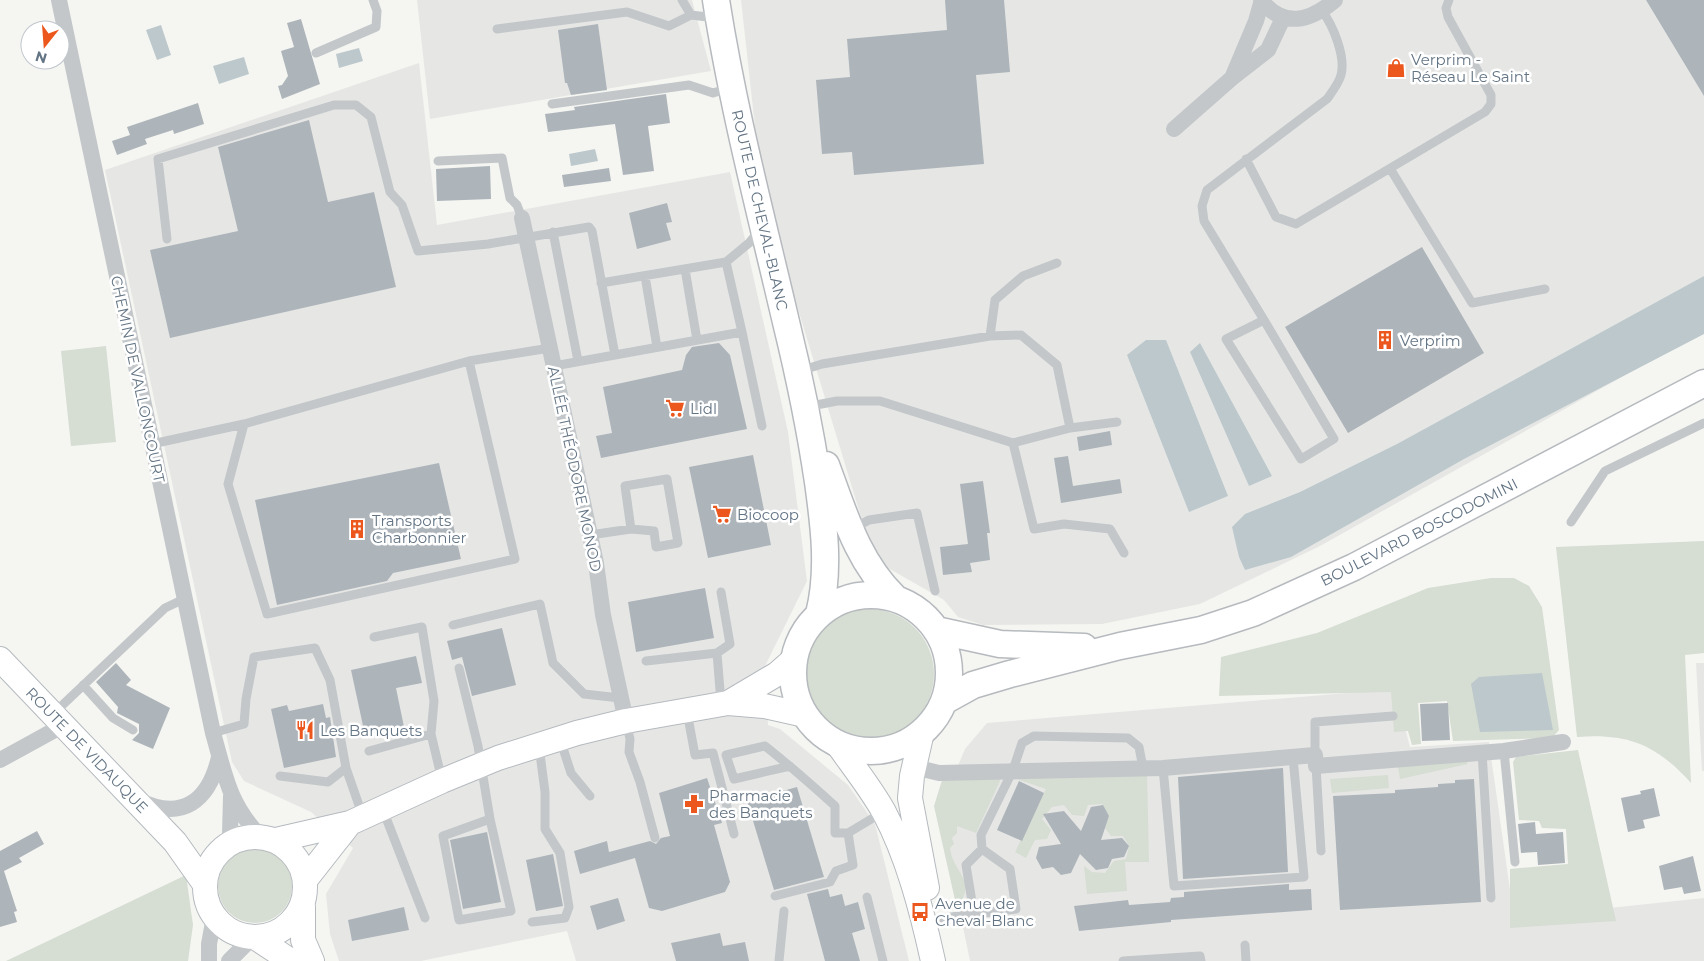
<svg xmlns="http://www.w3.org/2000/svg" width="1704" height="961" viewBox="0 0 1704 961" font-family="Montserrat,sans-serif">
<rect width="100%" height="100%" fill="#f5f6f2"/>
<path fill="#e6e7e5" d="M417 0H692L711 71 430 119Z
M741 0H1704V331L1320 546 1200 604 1102 624 983 625 958 617 944 600 874 560 762 190Z
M419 63 437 225 730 172 788 432 807 581 765 666 768 725 780 729 848 785 875 824 909 961H576L567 931 421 961H339L330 934 326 894 353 848 311 812 244 781 232 762 105 170Z
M1696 663H1704V771H1702Z
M1395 689 1410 747 1489 742 1514 918 1704 898V961H970L939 811 965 749 987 723Z"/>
<path fill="#d6ddd2" d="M106 346 116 442 71 446 61 351Z
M1704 541V653L1685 655 1691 783C1657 745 1628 733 1577 737L1556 547Z
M1491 578H1514L1529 586 1542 607 1559 730 1552 738 1453 741 1447 701 1418 703 1421 744 1412 745 1408 731 1394 732 1391 692 1219 696 1221 657 1317 633 1428 588Z
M804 674a65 65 0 1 1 130 0a65 65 0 1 1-130 0Z
M1578 750 1616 921 1510 928V869L1568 864 1566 829 1542 828 1539 821 1519 820 1513 762 1516 757Z
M1463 756 1468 764 1400 779 1397 761Z
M1147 771 1149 862H1125L1127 891 1087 894 1084 866 1092 872 1105 873 1114 861 1126 859 1129 846 1123 836H1111L1105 828 1109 816 1102 804 1088 805 1084 816 1072 815 1064 805 1052 807 1042 819 1051 830 1047 839 1035 840 1026 858 1015 852 1046 789 1014 778Z
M1388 775 1389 788 1332 793 1330 779Z
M943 777H999L1000 781 976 833 957 826V833L952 838 954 844 950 848C953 872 973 877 962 900H955L934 806Z
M218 886a37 37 0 1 1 74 0a37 37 0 1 1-74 0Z
M186 875 193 925 188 961H6Z"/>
<path fill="#bcc8cc" d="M161 25 171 55 157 60 146 30Z
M359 48 363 61 339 68 336 54Z
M244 57 249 74 219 84 213 66Z
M595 149 598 161 571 166 569 154Z
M1704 276V334L1464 459 1291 557 1245 570 1239 557 1232 527 1245 514 1300 492 1397 444Z
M1146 340H1166L1228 496 1189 512 1127 355Z
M1200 343 1272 476 1249 486 1190 352Z
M1542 673 1553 730 1480 732 1471 684 1479 677Z"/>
<path fill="#adb4ba" d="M945 0H1004L1010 72 976 75 984 164 854 175 852 152 822 154 816 80 850 77 847 39 947 30Z
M1646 0H1704V96Z
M301 19 320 84 282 99 278 86 282 85 288 76 281 51 294 47 287 23Z
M598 24 607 90 571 95 567 83H565L558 30Z
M666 94 670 123 648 126 654 171 623 175 615 124 548 132 545 114 575 110 574 107Z
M198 103 204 124 174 134 173 130 145 139 147 144 117 155 112 141 130 135 127 127Z
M309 120 328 202 374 192 396 287 170 338 150 250 238 231 218 147Z
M490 166 491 199 437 201 436 169Z
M609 168 611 181 564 187 562 175Z
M667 203 672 222 666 223 671 240 637 249 629 213Z
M1422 247 1484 353 1348 433 1285 327Z
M719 343 730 355 747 429 601 458 596 436 612 433 603 387 682 370 686 355 692 347Z
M1110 431 1112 445 1079 451 1077 437Z
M753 455 771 545 708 558 689 467Z
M1068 456 1073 486 1120 479 1122 493 1061 503 1054 458Z
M439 463 461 559 393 573 387 581 277 605 255 500Z
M983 481 990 533H987L990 560 970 563 972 572 943 575 940 547 968 544 960 484Z
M705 588 714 638 636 652 628 602Z
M502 628 516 685 472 696 462 657 452 660 447 641Z
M416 656 422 683 396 688 404 727 365 735 351 670Z
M116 663 131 680 126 685 170 708 153 749 132 740 139 733V724L117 713 118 707 96 682Z
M1448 703 1450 740 1422 741 1420 704Z
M323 704 326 718 330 717 336 757 284 768 271 709 287 705 289 711Z
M1283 768 1288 872 1183 879 1178 777Z
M707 778 722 823 714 825 730 882 725 892 662 911 649 908 635 858 580 874 574 851 607 841 609 852 650 841 656 844 661 838 670 836 659 793Z
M1474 779 1481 902 1340 910 1333 796 1395 793V790L1438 787V784L1455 783V780Z
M1019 781 1044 793 1022 841 997 830Z
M797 787 824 877 774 890 747 801Z
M1654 788 1660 816 1643 820 1645 828 1628 832 1621 798 1641 794 1640 791Z
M1103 805 1109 816 1101 840 1122 838 1129 846 1124 857 1112 859 1108 868 1096 870 1080 854 1071 873 1061 875 1053 867 1042 869 1036 858 1039 847 1061 844 1043 814 1064 811 1081 831 1091 807Z
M1535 822 1536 834 1563 832 1565 863 1538 865 1537 852 1521 853 1518 824Z
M37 831 44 844 19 858 22 862 4 871 17 911 14 912 17 922 0 927V851Z
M487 832 501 902 463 909 450 840Z
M553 854 563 906 536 911 526 860Z
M1693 856 1701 891 1684 894 1682 887 1664 890 1659 866Z
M1289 884V890L1311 889 1312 910 1171 920V922L1079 931 1074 906 1128 900 1129 905 1170 902 1171 898 1184 897V892Z
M828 889 830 897 842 894 845 906 858 902 865 929 852 933 860 961H825L807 894Z
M618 898 625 921 597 930 590 906Z
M404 907 409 930 352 941 348 920Z
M720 933 723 946 745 942 749 961H676L671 943Z"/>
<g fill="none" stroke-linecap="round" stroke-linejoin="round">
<g stroke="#b5babf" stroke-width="26">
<path id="secondary" d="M0 659 175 842 204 883
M728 703 764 706 805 715
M922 732 912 776 910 798 927 888
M836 742C852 765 870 787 884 812 908 857 922 911 933 961
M205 887a50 50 0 1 1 100 0a50 50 0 1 1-100 0Z
M276 840 350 823 442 781 498 758 577 733 626 721 728 703 777 674 793 660
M306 879 350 823
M303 907V940L312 961
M256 938 291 961"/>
</g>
<g stroke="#b6babe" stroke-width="29">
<path id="primary" d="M716 0C733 109 761 215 786 322 799 375 810 428 818 482 824 525 830 571 819 614
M826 465C844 513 857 561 895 598
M793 673a78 78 0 1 1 156 0a78 78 0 1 1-156 0Z
M936 630 1000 644 1084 647
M944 701 973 685 1010 674 1120 646 1201 630 1253 613 1354 567 1704 383"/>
</g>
<path stroke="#c3c7ca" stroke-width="9" d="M682 0 691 15 716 18
M497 29 627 12 669 26 691 15
M316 53 376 27 377 11 373 0
M552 104 689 85 713 93 729 88
M1246 159 1276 217 1296 224 1485 112 1491 104V95L1448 17 1446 8 1449 0
M438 161 502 158 510 198 517 205 522 218
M1391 170 1472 303 1545 289
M553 232 578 361
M167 239 158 159 334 105H356L371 117 390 192 402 205 418 251 488 244 589 227 592 231 615 355
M726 262 749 243 760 230
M685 269 697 340
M645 276 657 347
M601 283 726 262 742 332
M1264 320 1334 439 1301 459 1226 339 1264 320 1204 221 1202 206 1207 190 1327 99C1332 92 1339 83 1341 75 1346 57 1333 25 1322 11
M990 336 1021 335 1057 365 1070 428 1117 422
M469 361 244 424 228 484 267 614 515 559 469 361 550 348
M554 366 742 332 762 426
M800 371 822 364 990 336 995 300 1023 276 1057 263
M806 407 837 401H880L1013 443 1034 529 1064 524 1110 529 1124 553
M1013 443 1070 428
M152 444 244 424
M1571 522 1605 471 1704 423
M852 529 869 520 917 513 935 591
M590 535 631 529 654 531 656 547 678 543 667 479 625 486 631 529
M453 625 540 604 553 663 584 694 620 698
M374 637 422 627 434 701 431 734
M646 661 717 653
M459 668 478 746 490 819 443 836 459 920 511 911 490 819
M83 685 113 718 133 730
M721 703 717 653 730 644 721 592
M687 712 695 755 713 753 734 834
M54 713 165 608 184 599
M626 722 630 739 629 752 640 782 655 838
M213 733 244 724 246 699 254 657 315 648 330 680 346 768 363 817
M560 739 571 773 590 796
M369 751 431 734 442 780
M1504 751 1515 862
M1482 752 1491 898
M1315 755V722L1393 716
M790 766 734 779 726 755 765 746C789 765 812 785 835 806V833H848L883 812
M1316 766 1321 851
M1163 768 1174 886 1304 877 1293 757
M280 776 328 782 346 768
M383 810 425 918
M982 849 981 835 1013 770 1022 743 1034 736 1128 738 1139 747 1143 768
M775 896 830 882 836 871 853 865 848 833
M867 897 883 961
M935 919 1016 909 1010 869 982 849 966 865 974 914
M532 922 565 918 569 907 560 853 545 829V792L539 746
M1245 945 1246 961
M779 961 784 911
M1123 961 1200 956 1201 961"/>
<path stroke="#c3c7ca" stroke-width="16" d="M59 0 213 733C225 775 229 804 260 836
M1261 0C1284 29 1310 21 1335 0
M1232 78 1256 21 1262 0
M1174 129 1232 78 1268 50 1283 18
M522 218 596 563 603 615 626 721
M0 760 62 726
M914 767 939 773 1163 768 1315 755 1316 766 1504 751 1563 742
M138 800C182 822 209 801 219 757
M227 845 230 834 231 796
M209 961V944L214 917
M229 961 252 938"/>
<use href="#secondary" stroke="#fff" stroke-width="24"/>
<use href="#primary" stroke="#fff" stroke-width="26"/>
</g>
<defs>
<g id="shop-bare" transform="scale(1.5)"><path d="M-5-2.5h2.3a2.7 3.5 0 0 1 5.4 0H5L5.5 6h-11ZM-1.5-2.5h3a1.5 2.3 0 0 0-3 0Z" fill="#eb571c" stroke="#fff" stroke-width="2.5" paint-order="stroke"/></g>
<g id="building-bare" transform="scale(1.5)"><path d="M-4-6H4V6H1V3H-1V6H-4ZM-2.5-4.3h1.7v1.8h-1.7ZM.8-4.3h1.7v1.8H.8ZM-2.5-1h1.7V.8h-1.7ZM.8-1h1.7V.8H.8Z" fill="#eb571c" stroke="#fff" stroke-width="2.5" paint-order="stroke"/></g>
<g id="supermarket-bare" transform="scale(1.5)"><path d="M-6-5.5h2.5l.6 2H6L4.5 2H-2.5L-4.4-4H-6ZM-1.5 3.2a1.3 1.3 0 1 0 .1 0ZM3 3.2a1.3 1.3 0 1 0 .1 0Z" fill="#eb571c" stroke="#fff" stroke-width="2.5" paint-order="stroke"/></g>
<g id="restaurant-bare" transform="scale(1.5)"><path d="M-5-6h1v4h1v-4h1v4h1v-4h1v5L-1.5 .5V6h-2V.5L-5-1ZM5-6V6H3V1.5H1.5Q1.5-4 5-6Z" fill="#eb571c" stroke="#fff" stroke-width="2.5" paint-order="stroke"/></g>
<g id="pharmacy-bare" transform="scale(1.5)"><path d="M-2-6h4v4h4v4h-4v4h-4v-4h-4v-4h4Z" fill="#eb571c" stroke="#fff" stroke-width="2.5" paint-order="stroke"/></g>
<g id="bus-bare" transform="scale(1.5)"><path d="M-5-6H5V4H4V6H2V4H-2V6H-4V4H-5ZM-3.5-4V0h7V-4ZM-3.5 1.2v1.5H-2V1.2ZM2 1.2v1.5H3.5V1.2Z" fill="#eb571c" stroke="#fff" stroke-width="2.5" paint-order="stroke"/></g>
</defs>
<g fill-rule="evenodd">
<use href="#shop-bare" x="1396" y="68"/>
<use href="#building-bare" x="1385" y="340"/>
<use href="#supermarket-bare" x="675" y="408"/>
<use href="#supermarket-bare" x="722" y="514"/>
<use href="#building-bare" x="357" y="529"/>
<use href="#restaurant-bare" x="305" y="730"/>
<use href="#pharmacy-bare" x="694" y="804"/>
<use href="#bus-bare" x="920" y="912"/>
</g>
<g text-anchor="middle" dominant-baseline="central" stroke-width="5" stroke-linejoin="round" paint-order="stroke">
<g font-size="15" fill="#637484" stroke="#fff" text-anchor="start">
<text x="1411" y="59">Verprim -<tspan x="1411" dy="17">Réseau Le Saint</tspan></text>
<text x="1400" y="340">Verprim</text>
<text x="690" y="408">Lidl</text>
<text x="737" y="514">Biocoop</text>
<text x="372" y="520">Transports<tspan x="372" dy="17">Charbonnier</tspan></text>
<text x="320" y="730">Les Banquets</text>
<text x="709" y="795">Pharmacie<tspan x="709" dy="17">des Banquets</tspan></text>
<text x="935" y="903">Avenue de<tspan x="935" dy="17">Cheval-Blanc</tspan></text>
</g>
<g font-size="15" fill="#637484" stroke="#fff">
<text transform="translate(760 210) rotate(77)">ROUTE DE CHEVAL-BLANC</text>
<text transform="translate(138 379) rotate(78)">CHEMIN DE VALLONCOURT</text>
<text transform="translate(575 469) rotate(78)">ALLÉE THÉODORE MONOD</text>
<text transform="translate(1419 532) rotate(-27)">BOULEVARD BOSCODOMINI</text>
<text transform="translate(87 750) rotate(46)">ROUTE DE VIDAUQUE</text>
</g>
</g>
<g transform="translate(45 45) rotate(197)"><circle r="24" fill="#ffffff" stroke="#c1c7ce"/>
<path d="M0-4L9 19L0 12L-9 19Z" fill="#eb571c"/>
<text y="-8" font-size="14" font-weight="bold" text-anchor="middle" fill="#637484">N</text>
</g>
</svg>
